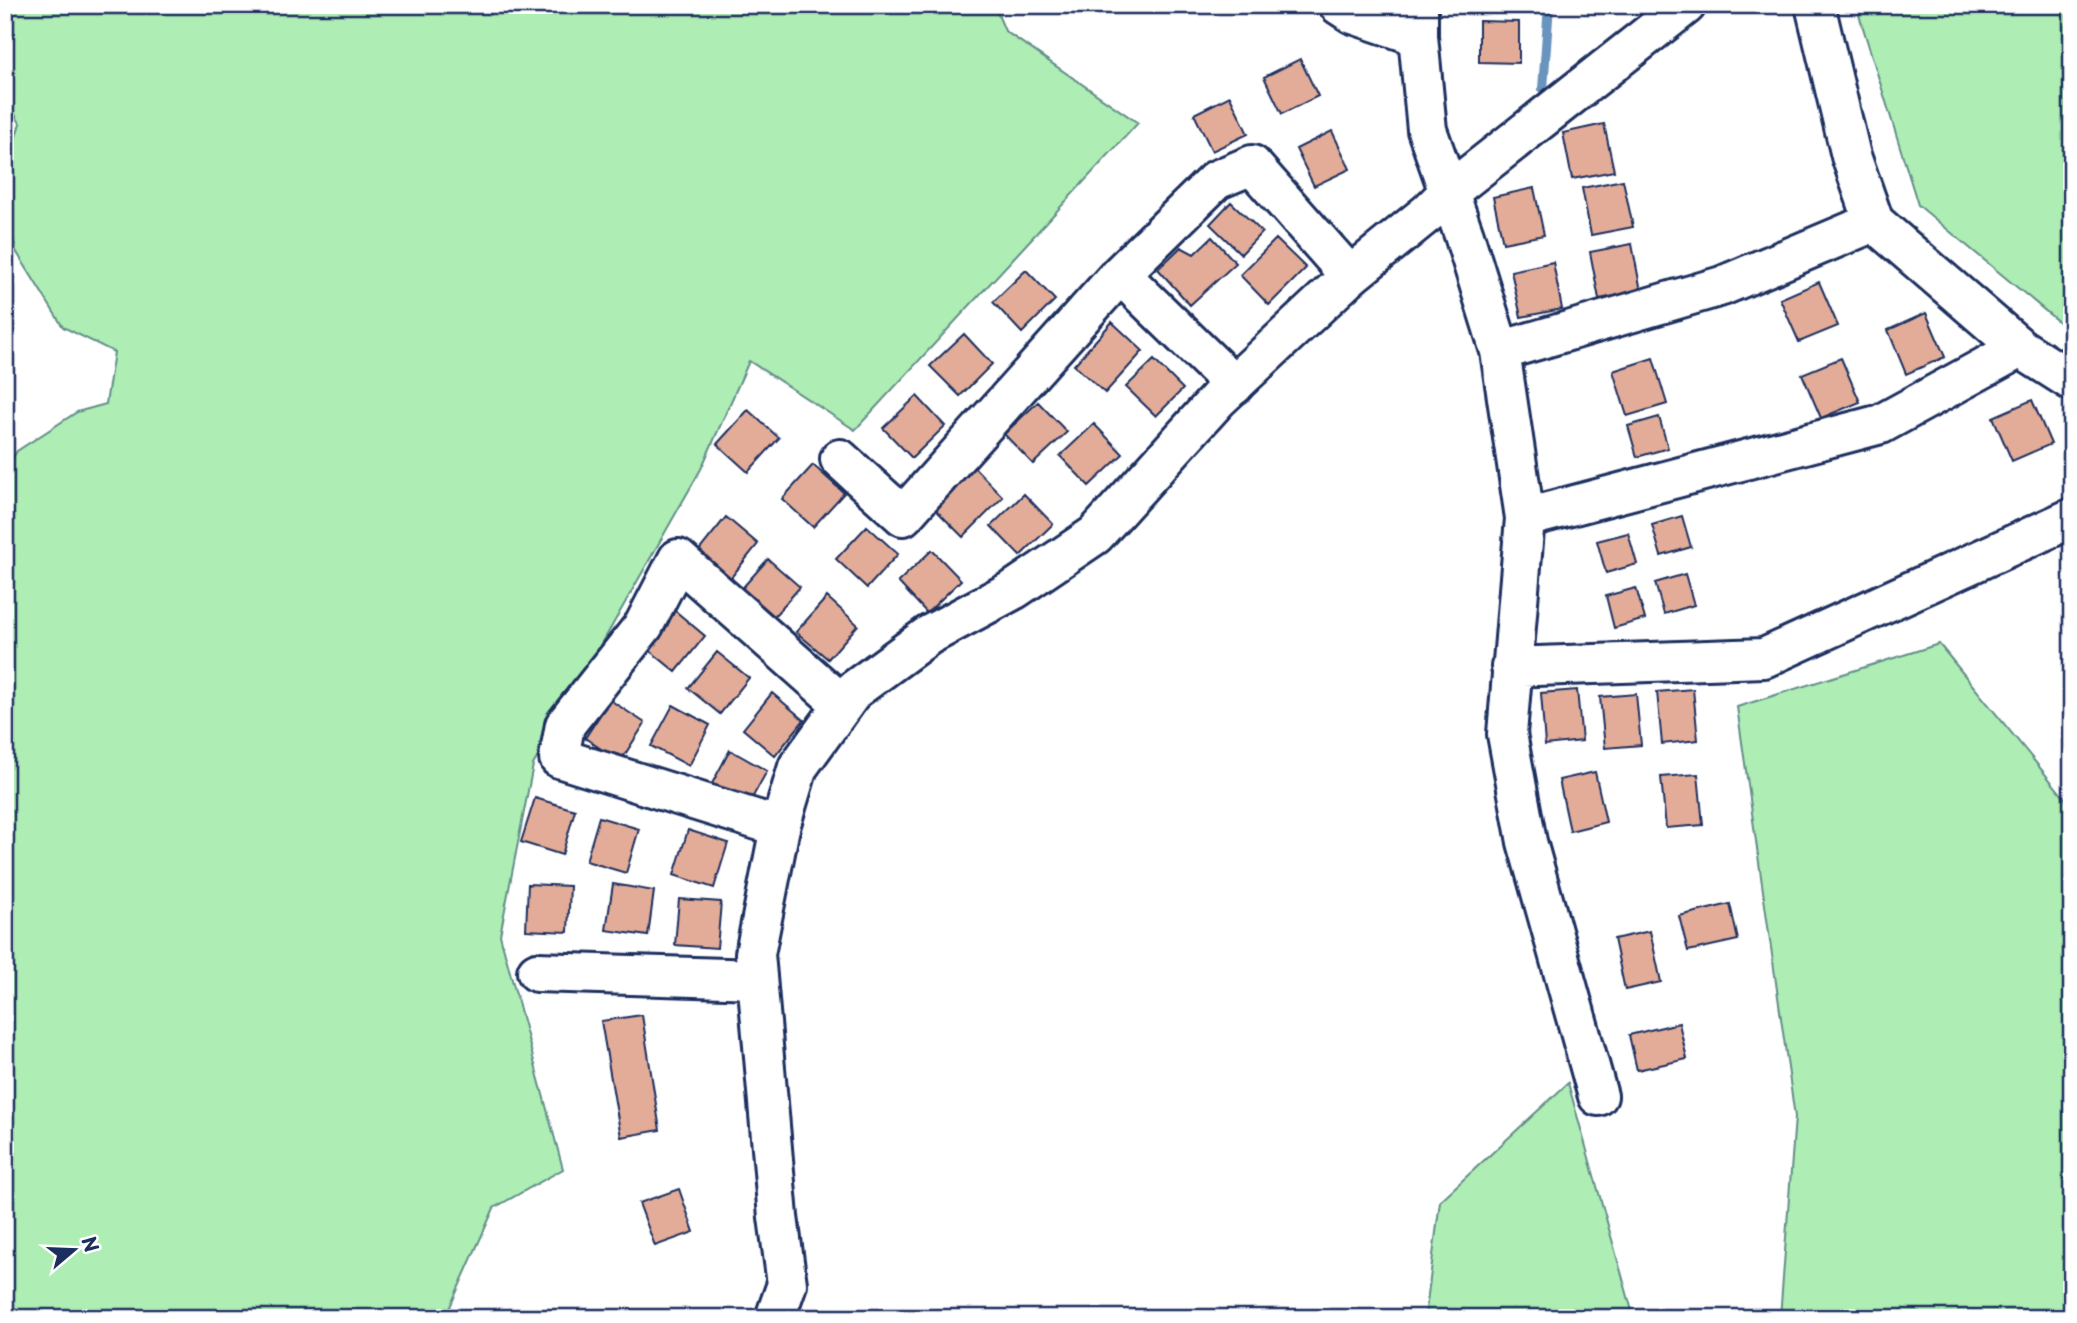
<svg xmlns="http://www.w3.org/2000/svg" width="2077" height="1323" viewBox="0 0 2077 1323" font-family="'Playpen Sans',sans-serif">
<rect width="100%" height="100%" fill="#fff"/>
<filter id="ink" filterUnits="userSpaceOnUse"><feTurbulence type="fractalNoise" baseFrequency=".0143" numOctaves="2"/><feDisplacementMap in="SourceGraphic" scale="14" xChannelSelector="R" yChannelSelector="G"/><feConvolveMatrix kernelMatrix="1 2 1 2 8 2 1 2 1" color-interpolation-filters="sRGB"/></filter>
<g filter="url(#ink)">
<path fill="#aeedb4" stroke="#648e89" stroke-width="2" d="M5 5H994L1005 31 1138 123 855 430 749 361 701 469 533 765 500 935 563 1169 494 1208 445 1318H5V470L17 451 77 412 106 404 114 352 63 327 16 251 5 202V172L20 123 5 97Z
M1856 5H2072V333L1918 205Z
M1939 644 2072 807V1318H1780L1795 1117 1737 707Z
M1568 1083 1634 1318H1425L1440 1201Z"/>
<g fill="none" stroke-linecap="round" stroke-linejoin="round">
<path stroke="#6894bd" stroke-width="10" d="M1543 89 1549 5"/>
</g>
<path fill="#e3ac98" stroke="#1b2f5e" stroke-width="2" d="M1586 5H1628V12L1586 10Z
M1479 21 1519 22V63L1479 62Z
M1300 59 1318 96 1282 114 1264 77Z
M1230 96 1248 134 1212 151 1194 114Z
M1604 124 1614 171 1572 179 1563 133Z
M1332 131 1350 169 1314 186 1296 149Z
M1623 180 1633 227 1591 235 1582 188Z
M1534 188 1544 235 1503 243 1493 197Z
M1231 202 1262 232 1241 254 1210 224Z
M1212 237 1236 263 1190 305 1158 269 1181 247 1194 254Z
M1276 239 1306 268 1269 305 1240 275Z
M1632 244 1641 291 1599 299 1590 252Z
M1553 262 1562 309 1521 317 1511 271Z
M1026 270 1055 300 1022 333 993 302Z
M1819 282 1838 326 1799 342 1780 299Z
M1926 313 1945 357 1906 374 1888 330Z
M1112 322 1143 351 1105 393 1074 365Z
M964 334 992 364 960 396 930 366Z
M1653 358 1667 404 1627 416 1613 371Z
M1841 358 1860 402 1821 418 1802 374Z
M1154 360 1183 389 1156 416 1126 387Z
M917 396 945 426 912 458 883 428Z
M2032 400 2051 444 2012 461 1993 417Z
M1038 402 1067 432 1033 464 1004 434Z
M748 410 779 438 748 472 717 444Z
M1659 417 1668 448 1637 457 1628 426Z
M1094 424 1123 454 1089 486 1060 456Z
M813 465 844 493 813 527 782 499Z
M974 467 1003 497 963 537 934 508Z
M1024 494 1053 524 1020 556 991 526Z
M1682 516 1691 547 1661 556 1652 525Z
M726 517 758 544 729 580 697 553Z
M867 526 898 554 867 588 836 559Z
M1628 533 1637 564 1606 573 1597 541Z
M932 550 961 580 927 613 898 582Z
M768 559 800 587 769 622 737 594Z
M1685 574 1694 605 1664 614 1655 583Z
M1636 588 1645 619 1614 628 1606 596Z
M827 597 858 625 828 659 796 632Z
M673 609 705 636 676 672 643 645Z
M717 652 749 678 720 714 688 688Z
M1693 689 1698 740 1662 744 1657 692Z
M1577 690 1582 741 1545 745 1541 693Z
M772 693 804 720 775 756 743 729Z
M1636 694 1641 745 1605 748 1600 697Z
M610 700 645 723 620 762 585 738Z
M673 705 710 725 689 766 651 746Z
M730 750 767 771 745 811 708 791Z
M1595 772 1606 822 1570 831 1559 780Z
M1698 774 1703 825 1666 828 1661 777Z
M535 798 575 810 562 855 521 842Z
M599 817 639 829 626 873 586 861Z
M688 830 728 843 714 888 674 875Z
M528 884 570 886 568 932 526 930Z
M613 884 654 891 648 936 606 930Z
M679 899 721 902 717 948 675 945Z
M1730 904 1738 940 1688 951 1679 916Z
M1650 931 1661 982 1625 990 1614 939Z
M642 1015 660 1130 621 1137 601 1021Z
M1679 1023 1687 1059 1637 1070 1629 1035Z
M679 1189 694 1232 655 1246 639 1203Z"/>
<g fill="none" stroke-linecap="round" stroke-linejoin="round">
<g stroke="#1b2f5e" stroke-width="44">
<path id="minor" d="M1339 5 1353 14 1418 36
M1418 5V36L1427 130 1464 235 1500 351 1525 518 1507 734 1527 842 1598 1096
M1815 5 1851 156 1874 222 2020 348 2072 381
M1120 274 1234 385
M1500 351 1722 286 1874 222
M840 459 903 516 1120 274 1216 180 1252 165 1350 276
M1525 518 1881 424 2020 348
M1511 667 1764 658 2072 518
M780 827 559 758 565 725 644 625 678 559 843 705
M537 972 757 979"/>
</g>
<g stroke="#1b2f5e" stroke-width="44">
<path id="tertiary" d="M775 1318 787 1284 778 1217 755 954 780 827 798 767 854 690 929 635 1015 589 1095 535 1218 399 1350 276 1429 212 1449 192 1686 5"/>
</g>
<use href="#minor" stroke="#fff" stroke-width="38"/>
<use href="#tertiary" stroke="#fff" stroke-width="38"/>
</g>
</g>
<rect width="2077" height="1323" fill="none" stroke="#fff" stroke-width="28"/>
<rect x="14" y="14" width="2049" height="1295" fill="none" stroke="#1b2f5e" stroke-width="2.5" filter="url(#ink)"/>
<g transform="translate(74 1250) rotate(71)" stroke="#ffffff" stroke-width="5" paint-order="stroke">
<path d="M0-5L12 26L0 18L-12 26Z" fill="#1b2f5e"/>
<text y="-10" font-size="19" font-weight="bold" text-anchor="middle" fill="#1b2f5e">N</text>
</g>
</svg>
